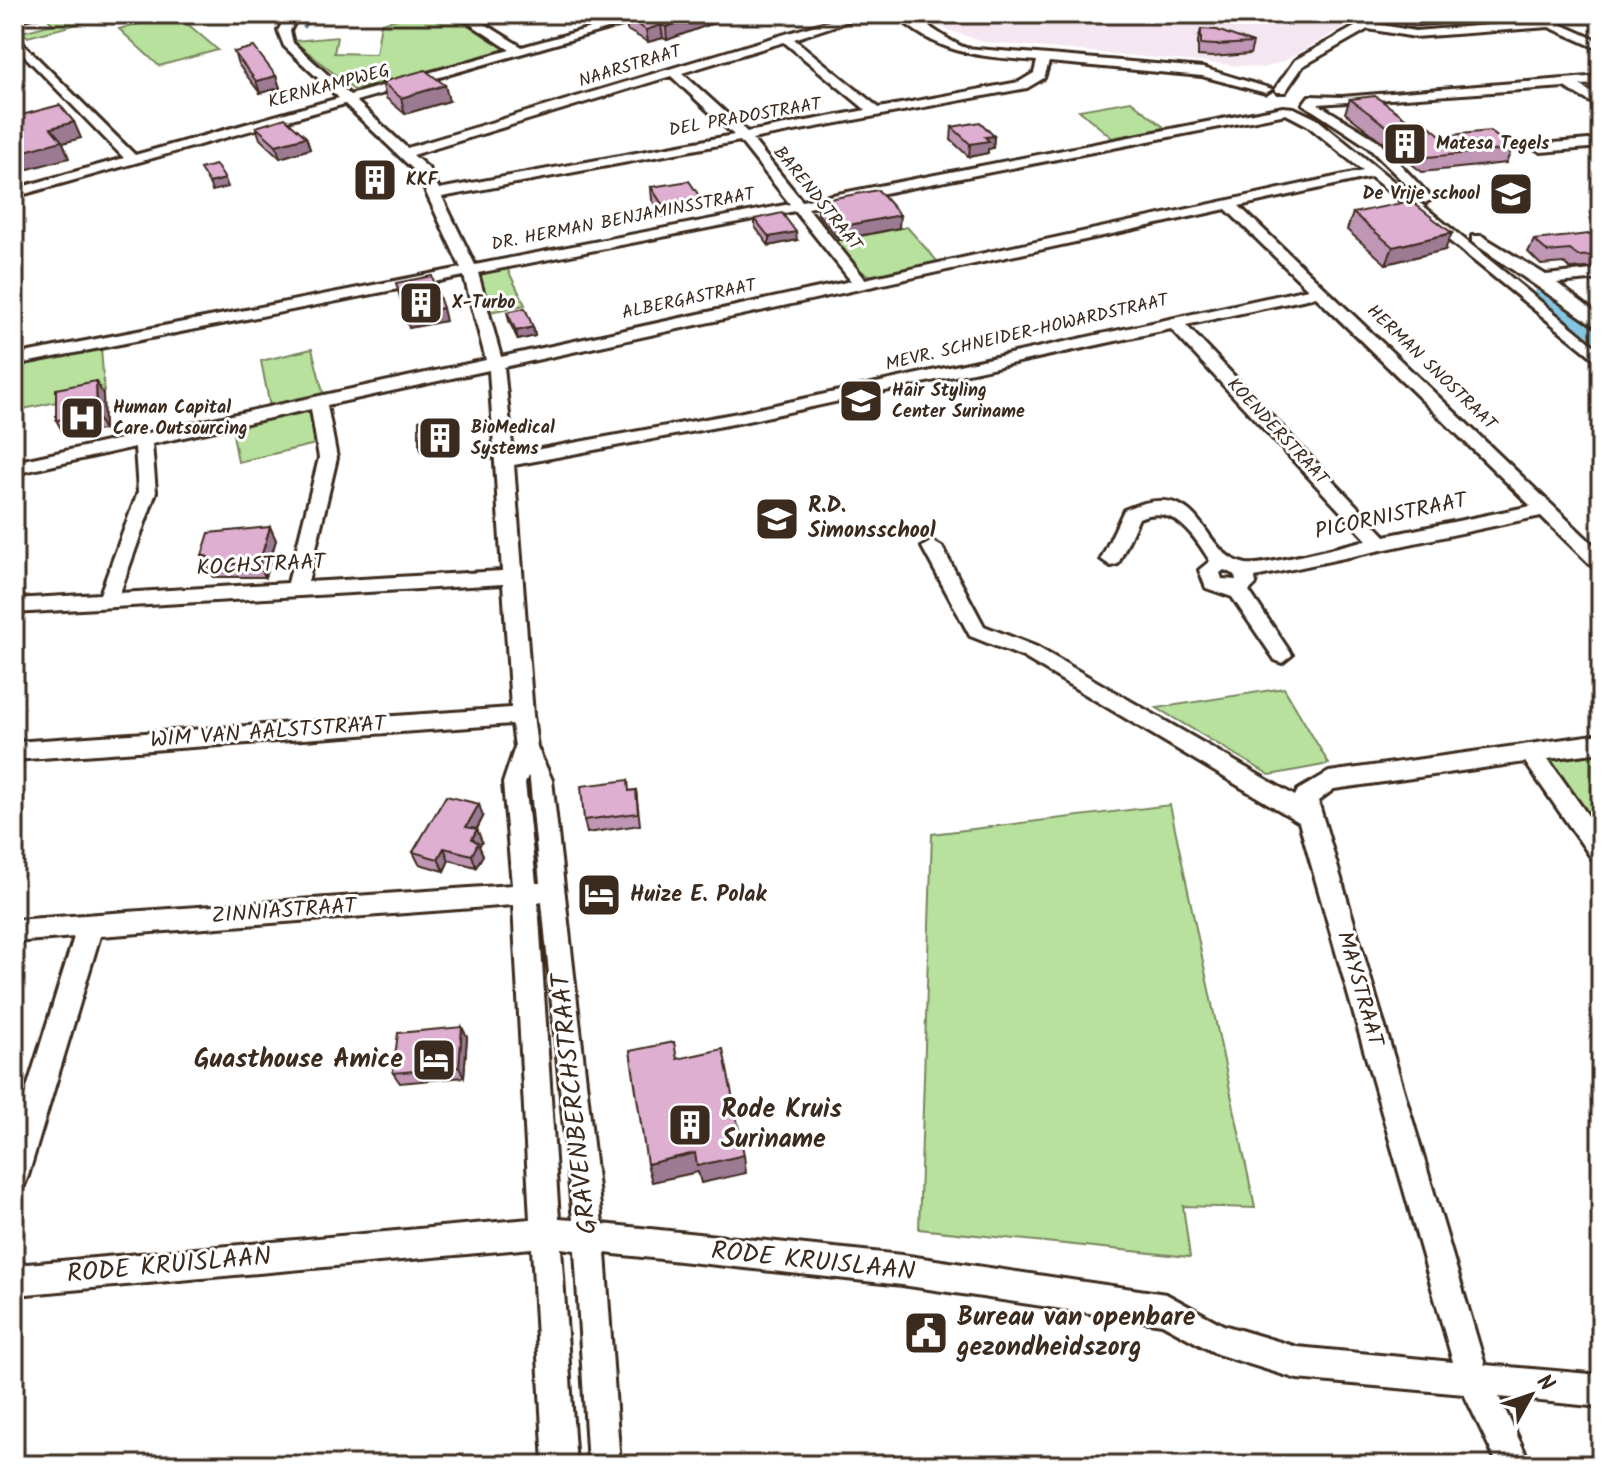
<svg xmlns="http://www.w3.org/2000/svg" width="1615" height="1479" viewBox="0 0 1615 1479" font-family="Kalam,sans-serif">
<rect width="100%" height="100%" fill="#fff"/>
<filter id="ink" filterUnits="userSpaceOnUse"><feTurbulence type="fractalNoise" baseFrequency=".0125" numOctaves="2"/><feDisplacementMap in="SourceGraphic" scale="16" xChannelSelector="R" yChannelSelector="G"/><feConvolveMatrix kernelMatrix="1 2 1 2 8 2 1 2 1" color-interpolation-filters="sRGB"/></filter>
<g filter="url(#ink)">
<path fill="#f5e7f1" d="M919 14H1367L1284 61 1264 68 983 42 940 27Z"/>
<path fill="#b7e19d" stroke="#79865e" stroke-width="2" d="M43 14H86L93 20 28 37 22 32 53 24Z
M176 14 218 50 159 66 119 29Z
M417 14H452L507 50 354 90 294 41 337 37 334 53 376 54 381 23Z
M1131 101 1165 128 1112 138 1079 110Z
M907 227 938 262 870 276 857 269 835 241Z
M507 268 525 305 489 312 479 278 484 273Z
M101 346 104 392 14 411V364Z
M312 349 324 396 270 407 261 361Z
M305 410 313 414 320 443 238 462 231 423Z
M1284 688 1329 764 1270 775 1157 708Z
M1601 751V843L1547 759Z
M1170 805 1255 1208 1183 1206 1190 1257 919 1229 932 834Z"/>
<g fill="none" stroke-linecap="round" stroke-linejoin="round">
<path stroke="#668895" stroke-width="3" d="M304 27 310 14
M279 30 285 18"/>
<path fill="#83c6e4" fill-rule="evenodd" d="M1535 290H1545L1601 335V346L1535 296Z"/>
<g stroke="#3b2a1e" stroke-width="6">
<path id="minor" d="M39 14 37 16 14 21V15Z
M287 14H299L290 31 293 43 350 95 510 50 455 14H469L522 47 641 14H660L356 101 407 148 852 14H870L794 39 879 108 1019 82 1034 73 1037 61C981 56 939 56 895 14 921 14 941 39 966 48L1203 68 1272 89 1266 93 1202 76 1049 62 1044 78 1027 88 752 139 802 201 1283 107 1294 108 1317 119 1601 351V364L1371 177 1239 206 1601 552V570L1594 568 1541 516 1255 577 1256 584 1249 591 1292 655 1282 663 1275 660 1232 597 1206 588 1199 570 1210 561C1194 535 1173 503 1139 518L1118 564 1111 566 1101 559 1124 510C1207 474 1198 555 1246 564 1262 567 1345 545 1367 540L1171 329 738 423 514 465 533 715 537 747 552 780 602 1224 902 1255 1166 1294 1223 1325 1297 1347 1453 1362 1299 822 1023 657 970 636 922 547 932 541 942 547 984 626 1037 647 1295 796 1298 790 1329 772 1601 734V752L1548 759 1601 834V863L1593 860 1525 762 1334 789 1318 801 1485 1365 1601 1375V1407L1499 1397 1531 1465H1498L1464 1394 1297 1379 1217 1354 1162 1324 902 1285 605 1253 620 1465H588L575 1250 561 1248 576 1465H544L532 1248 27 1294 14 1290V1260L27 1264 530 1219 513 905 100 936 28 1176 24 1186 14 1190V1130L74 937 14 942V920L512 885 503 783 515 747 512 724 14 760V742L511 708 503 584 14 613V599L100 594 138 492 135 447 14 474V462L486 360 464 276 14 365V355L461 268 417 173 345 104 14 197V189L124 158 14 45V35L135 155 339 98 284 46 278 31ZM784 42 866 110 747 132 682 73ZM671 76 734 135 439 189 428 168 413 155ZM1286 114 1307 125 1363 171 865 279 808 208ZM740 141 790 204 475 265 442 197ZM1226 209 1308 289 738 413 513 454 504 367ZM795 211 851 281 501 357 478 273ZM1316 297 1531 506 1385 536 1186 325ZM489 370 502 571 308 582 337 458 327 405ZM311 409 319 458 288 583 120 593 156 492 152 444ZM1224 570 1235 575 1236 580 1222 579 1220 573ZM528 776 530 780 540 883H536L525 783ZM542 902 573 1220 559 1219 538 903Z
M1378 14H1392L1377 24 1415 31 1537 21 1534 18 1540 15 1601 42V50L1549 27 1415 37 1368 29 1303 66 1285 92H1277L1275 89 1295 60Z
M1601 76V84L1580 85 1601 99V108L1564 87 1318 104 1377 140 1430 196 1432 199 1425 203 1367 146 1303 104 1309 96 1342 97Z
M1601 139V147L1541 152 1534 148 1541 144Z
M1472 236H1482L1546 275 1601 269V279L1557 283 1601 317V330L1472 242Z"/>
</g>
<use href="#minor" fill="#fff" fill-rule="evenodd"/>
</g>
<path fill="#bf96b3" stroke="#3b2a1e" stroke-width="2" d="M639 14H715L716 22 667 40 663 38 648 42 627 30 626 17Z
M1404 14H1469L1466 22 1408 27 1404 26 1403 19Z
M1201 29 1253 43 1250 54 1212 57 1198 56V41Z
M234 52 276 76 280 88 260 93 238 64Z
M382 82 449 101 405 114 386 98Z
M1350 99 1411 122 1441 136 1512 149 1506 163 1422 172 1345 113Z
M256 127 306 137 310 149 280 158 260 139Z
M952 127 994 136 993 148 988 149V153L969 157 951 140Z
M651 187 701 210 663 217 652 200Z
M818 201 899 228 839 240 818 214Z
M1353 213 1445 250 1386 264 1347 230Z
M755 219 797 240 769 246 755 227Z
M1601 236V267L1571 269 1564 263 1541 265 1528 252 1534 240Z
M507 312 533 327 535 336 518 340 509 321Z
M103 394 104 430 64 434 56 420Z
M450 420 458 428 459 447 422 452 419 443Z
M270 527 276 540 265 577H213L202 555Z
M636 790 640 825 587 833 584 820 630 791Z
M483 817 477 829 482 842 479 846 483 855 476 867 449 860 444 871 419 864 413 852Z
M467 1037 464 1077 400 1083 393 1073Z"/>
<path fill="#9b7a92" stroke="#3b2a1e" stroke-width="2" d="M703 14H715L716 22 667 40 666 27Z
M661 25 663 38 648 42 646 30Z
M276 76 280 88 260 93 256 81Z
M445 85 449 101 405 114 401 98Z
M74 122 81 138 63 143 69 158 21 171 14 158V154L51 128Z
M994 136 993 148 988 149V153L969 157 970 144 985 137Z
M306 137 310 149 280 158 276 145Z
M225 179 228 187 212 191 209 183Z
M700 197 701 210 663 217 662 204Z
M900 215 899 228 839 240V227Z
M796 232 797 240 769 246V237Z
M1452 233 1445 250 1386 264 1393 247Z
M443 308 446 321 409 328 405 315Z
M533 327 535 336 518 340 516 331Z
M96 381 103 394 104 430 97 417Z
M456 419 458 428 459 447 457 438Z
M270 527 276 540 265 577 259 564Z
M479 804 483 817 471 839 466 827Z
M477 829 482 842 479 846 483 855 476 867 472 855V839Z
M444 848 449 860 444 871 438 859Z
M462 1027 467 1037 464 1077 459 1067Z
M695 1153 744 1155 746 1173 701 1183 698 1172 652 1182 647 1164Z"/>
<path fill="#deafd0" stroke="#3b2a1e" stroke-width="2" d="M639 14H703L666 27 661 25 646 30 626 17Z
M1406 14H1469L1411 19 1406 18Z
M1201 29 1217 30 1253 43 1215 45 1201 44Z
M254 47 276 76 256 81 234 52Z
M425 70 445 85 401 98 382 82Z
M1375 96 1411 122 1423 120 1441 136 1490 131 1512 149 1428 157 1350 99Z
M60 105 74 122 51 128 62 141 14 154V117Z
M285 118 306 137 276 145 256 127Z
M980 122 994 136 985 137 989 141 970 144 952 127Z
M216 165 225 179 209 183 200 169Z
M689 181 700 197 662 204 651 187Z
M878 190 900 215 839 227 818 201Z
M1411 201 1452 233 1393 247 1353 213Z
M782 213 796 232 769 237 755 219Z
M1598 233 1601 236V255L1578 256 1570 250 1548 252 1534 240Z
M432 276 443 308 405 315 396 283Z
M525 308 533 327 516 331 507 312Z
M96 381 97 417 56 420V389Z
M449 416V420L456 419 457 438 419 443V420Z
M270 527 259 564H206L208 557 202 555 209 533Z
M628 780 629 791 636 790 638 813 584 820 581 786Z
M446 796 479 804 466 827 477 829 472 839 478 843 472 855 444 848 438 859 413 852Z
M462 1027 459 1067 393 1073 398 1033Z
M674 1042 677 1059 723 1049 744 1155 697 1166 695 1153 647 1164 630 1051Z"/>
</g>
<defs>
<g id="building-square" transform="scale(2.3)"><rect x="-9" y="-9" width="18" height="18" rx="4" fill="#3b2a1e" stroke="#fff"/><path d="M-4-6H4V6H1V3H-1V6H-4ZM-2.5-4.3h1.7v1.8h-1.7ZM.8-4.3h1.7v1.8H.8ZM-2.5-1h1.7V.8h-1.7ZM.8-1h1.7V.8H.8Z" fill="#fff"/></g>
<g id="school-square" transform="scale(2.3)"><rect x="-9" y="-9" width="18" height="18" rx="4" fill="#3b2a1e" stroke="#fff"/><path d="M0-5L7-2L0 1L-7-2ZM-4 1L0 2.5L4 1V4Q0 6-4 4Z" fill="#fff"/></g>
<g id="hospital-square" transform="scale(2.3)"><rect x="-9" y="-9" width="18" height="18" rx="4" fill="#3b2a1e" stroke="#fff"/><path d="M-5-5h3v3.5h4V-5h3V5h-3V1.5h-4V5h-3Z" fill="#fff"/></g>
<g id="hotel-square" transform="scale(2.3)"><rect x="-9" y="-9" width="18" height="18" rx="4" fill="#3b2a1e" stroke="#fff"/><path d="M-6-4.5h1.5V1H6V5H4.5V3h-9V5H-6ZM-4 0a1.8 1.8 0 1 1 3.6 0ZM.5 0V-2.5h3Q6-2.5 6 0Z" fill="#fff"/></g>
<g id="civic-square" transform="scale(2.3)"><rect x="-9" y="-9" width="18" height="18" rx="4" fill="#3b2a1e" stroke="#fff"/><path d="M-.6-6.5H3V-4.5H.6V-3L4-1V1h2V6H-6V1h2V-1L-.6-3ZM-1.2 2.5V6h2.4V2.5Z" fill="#fff"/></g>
</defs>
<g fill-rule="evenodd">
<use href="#building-square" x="1405" y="144"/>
<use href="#building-square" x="375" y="180"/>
<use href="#school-square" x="1511" y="194"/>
<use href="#building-square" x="421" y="303"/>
<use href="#school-square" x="861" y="401"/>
<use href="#hospital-square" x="82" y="418"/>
<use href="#building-square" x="440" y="438"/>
<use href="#school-square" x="777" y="519"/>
<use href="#hotel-square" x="599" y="895"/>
<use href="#hotel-square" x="434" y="1060"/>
<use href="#building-square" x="690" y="1125"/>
<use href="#civic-square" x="926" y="1333"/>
</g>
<g text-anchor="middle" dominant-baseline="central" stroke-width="6" stroke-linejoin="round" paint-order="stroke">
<g font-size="18" fill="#3b2a1e" stroke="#fff">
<text transform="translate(630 67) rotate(-17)">NAARSTRAAT</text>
<text transform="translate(329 87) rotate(-15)">KERNKAMPWEG</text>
<text transform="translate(745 118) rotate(-10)">DEL PRADOSTRAAT</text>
<text transform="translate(817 199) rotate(51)">BARENDSTRAAT</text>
<text transform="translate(623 220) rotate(-11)">DR. HERMAN BENJAMINSSTRAAT</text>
<text transform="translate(689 300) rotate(-12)">ALBERGASTRAAT</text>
<text transform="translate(1027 333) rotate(-13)">MEVR. SCHNEIDER-HOWARDSTRAAT</text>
<text transform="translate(1431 368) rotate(44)">HERMAN SNOSTRAAT</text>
<text transform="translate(1277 432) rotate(47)">KOENDERSTRAAT</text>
</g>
<g font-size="18" font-weight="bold" fill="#3b2a1e" stroke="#fff" text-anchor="start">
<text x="1436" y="144">Matesa Tegels</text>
<text x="406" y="180">KKF</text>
<text x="1480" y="194" text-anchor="end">De Vrije school</text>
<text x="452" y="303">X-Turbo</text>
<text x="892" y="391">Hair Styling<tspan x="892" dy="21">Center Suriname</tspan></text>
<text x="113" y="408">Human Capital<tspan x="113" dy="21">Care Outsourcing</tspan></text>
<text x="471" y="428">BioMedical<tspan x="471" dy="21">Systems</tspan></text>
</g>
<g font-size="22" font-weight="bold" fill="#3b2a1e" stroke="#fff" text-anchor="start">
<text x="808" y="506">R.D.<tspan x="808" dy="25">Simonsschool</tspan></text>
<text x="630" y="895">Huize E. Polak</text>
</g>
<g font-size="22" fill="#3b2a1e" stroke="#fff">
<text transform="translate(1391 517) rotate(-12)">PICORNISTRAAT</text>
<text transform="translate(261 566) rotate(-3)">KOCHSTRAAT</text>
<text transform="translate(268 733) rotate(-4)">WIM VAN AALSTSTRAAT</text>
<text transform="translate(284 912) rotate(-4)">ZINNIASTRAAT</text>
<text transform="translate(1359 989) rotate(74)">MAYSTRAAT</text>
</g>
<g font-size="26" font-weight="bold" fill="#3b2a1e" stroke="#fff" text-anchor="start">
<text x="403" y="1060" text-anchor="end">Guasthouse Amice</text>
<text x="721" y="1110">Rode Kruis<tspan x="721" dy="30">Suriname</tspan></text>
<text x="957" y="1318">Bureau van openbare<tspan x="957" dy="30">gezondheidszorg</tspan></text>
</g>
<g font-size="26" fill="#3b2a1e" stroke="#fff">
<text transform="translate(575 1104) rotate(-96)">GRAVENBERCHSTRAAT</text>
<text transform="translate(813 1262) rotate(6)">RODE KRUISLAAN</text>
<text transform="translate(169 1266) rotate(-5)">RODE KRUISLAAN</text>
</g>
</g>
<rect width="1615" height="1479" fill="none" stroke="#fff" stroke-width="48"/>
<rect x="24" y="24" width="1567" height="1431" fill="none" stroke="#3b2a1e" stroke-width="3" filter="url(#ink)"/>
<g transform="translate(1531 1395) rotate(50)" stroke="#ffffff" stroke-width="6" paint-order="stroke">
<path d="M0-6L14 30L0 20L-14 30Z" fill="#3b2a1e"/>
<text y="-12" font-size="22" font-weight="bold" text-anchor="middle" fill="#3b2a1e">N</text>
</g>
</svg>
